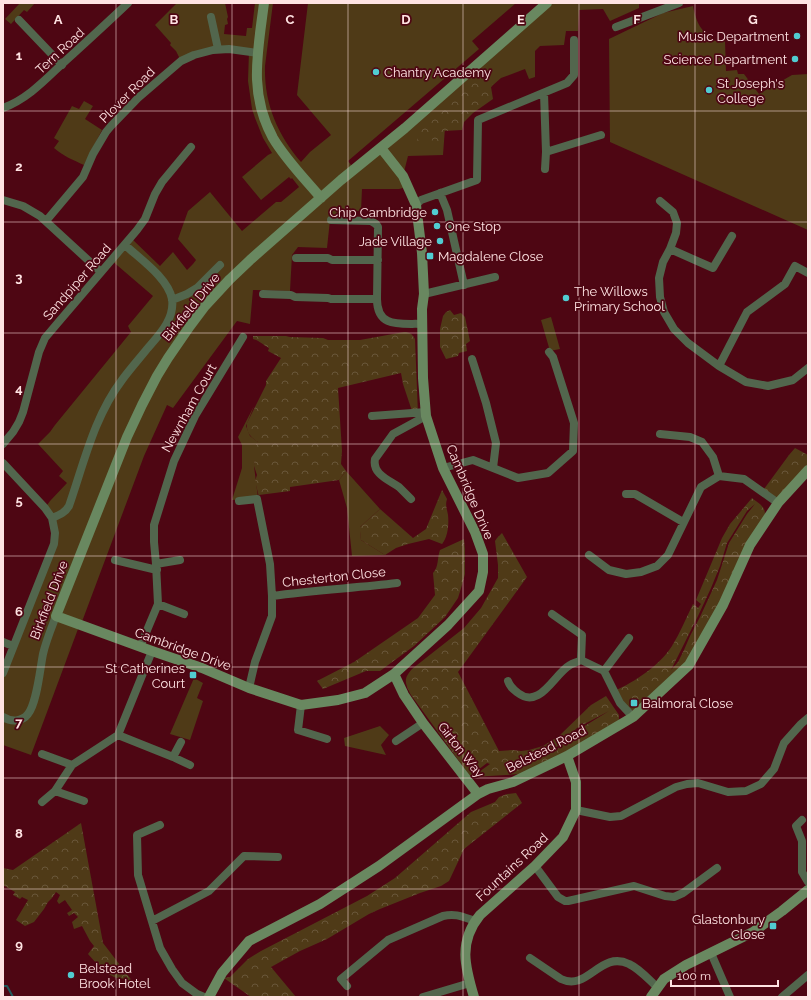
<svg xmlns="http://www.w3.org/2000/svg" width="811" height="1000" viewBox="0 0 811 1000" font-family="Raleway,sans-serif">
<defs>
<pattern id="forest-crowns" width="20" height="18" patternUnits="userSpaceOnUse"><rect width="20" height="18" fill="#4f3a17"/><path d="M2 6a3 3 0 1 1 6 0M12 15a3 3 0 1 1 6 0" fill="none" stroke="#695639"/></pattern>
</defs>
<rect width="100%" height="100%" fill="#4e0613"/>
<path fill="#4f3a17" d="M20 3H35L27 12 24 10 11 24 5 19Z
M177 3H225L228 17 227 19 228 24 225 25 224 34 246 36 247 28H252L255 3H273L265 66C264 103 277 134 301 162L310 152 331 135 297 95 308 3H516L472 41 479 49 348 161 354 169 547 3H648V4L639 3V8L610 21 603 9 579 10 578 31H566L564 45 540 46 535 51V77L529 79 525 69 501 78 445 128 443 155 408 156 403 176 407 187 399 189H362L361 211H343L330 220 327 248 298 247 292 255 290 291 253 290 250 324 237 321 173 408 167 405 144 456 83 619 78 629 31 755 3 745V673L55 536 45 508 50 501 67 483 59 476 63 471 38 444 50 432 55 425 131 332 128 326 153 296 111 260 131 238 160 266 173 252 187 270 193 264 196 260 178 239 188 211 210 192 242 231 276 202H281L299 187 292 178 291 179 289 177 261 200 242 177 268 155 272 153 263 138 255 118 252 109 248 81 249 52 229 49 181 61 176 51 170 45 171 43 155 25Z
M693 6C697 25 700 29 715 41H725L726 71 737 70 738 74H744L759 94 792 75 808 74V230L610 142 609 39 663 13Z
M84 101 93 106 85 119 102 130 84 165C73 160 63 156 54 148L59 141 54 138 72 106 79 109Z
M551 317 560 349 550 351 541 320Z
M254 406 246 426 250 436 258 442 254 466 258 498 232 500 242 468V445L238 437Z
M346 471 380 509 360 527 361 540 385 555 352 556 347 508 339 480Z
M194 678 203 683 197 698 203 701 190 740 170 734Z
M380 726 389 735 381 745 386 755 345 746 344 738Z"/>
<path fill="url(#forest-crowns)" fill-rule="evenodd" d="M481 73 489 75 495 80 491 87 493 99 473 113 464 122 462 130 444 131 443 145 431 140 422 145 417 141 422 122Z
M450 310 454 315 461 313 465 317 470 341 466 344 467 351 459 353 458 356 446 359 440 347V329L443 316 446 312Z
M404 332C410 332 412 334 415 339L418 415 413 414 403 384 401 373 338 388 342 451 341 464 346 471 339 480 290 487V491L259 495V497L255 481 257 475 254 466 255 446 258 442C250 437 246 432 247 423L266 385V381L281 358 268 351 269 348C263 345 260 341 253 339V336H286L290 337 323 338 328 340H360Z
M795 448 808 455V469L775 499 761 493 789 455Z
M442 490 447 499C445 505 447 509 448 515 449 524 448 537 442 544L429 539 408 544 396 548 385 555 361 540 360 531V527L380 509 413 538 426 529Z
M752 498C758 503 765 506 765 514L696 657 640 711 630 710 614 691C635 682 660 665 672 646 680 633 686 618 693 604L698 608 701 604 696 600 722 538 730 524ZM755 504 747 514 729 543 717 580 700 617 690 636 684 650 678 662 671 670 698 616 711 588 720 566 727 543 747 511Z
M502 533 527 577 458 672 499 751 513 750 521 751 529 750 543 746 559 736 591 705 606 696 619 715V719L616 727 536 773 472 777 490 764 487 763 470 776 411 695C405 683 403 679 412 669L464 628 481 608 498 578V565L495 541 497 538ZM609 711 578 730 556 750 544 756 528 763 550 751 558 746 577 728Z
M464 539 465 549V574L462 585 458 598 445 617 414 646 380 671H366L323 689 317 681 354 662 418 618 435 595 433 573C439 567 437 558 440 550Z
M516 793 522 803 464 849 449 881 441 886 420 893 380 909 369 914 327 939 300 951 271 967 296 997H251L231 983 224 978 230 977 248 959 261 951 367 896 395 878 471 812 495 802 499 797 507 794Z
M81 823 103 943 133 982 131 983C125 976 121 981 114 977 104 972 95 962 88 954L94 946 90 941 82 926 74 929 72 922 78 917 74 913 69 916 67 913 72 910 65 900 59 904 57 901 60 895 56 892 52 898 48 902 44 909 34 922 25 926 16 920 28 900 22 897 20 899 13 895 15 892 3 885V868L13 870Z"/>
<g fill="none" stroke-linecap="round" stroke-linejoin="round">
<path stroke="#205a5c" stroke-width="2" d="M3 986H7L13 997"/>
<path stroke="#52664d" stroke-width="8" d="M211 17 218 49
M19 20 62 65
M616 27 679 3
M544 93 546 152 601 135
M3 108C27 99 44 81 62 64 84 44 106 24 128 3
M545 169 546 152
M440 193 447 210 464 285
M3 200 23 206 40 216 101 272
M660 201 673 212 677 223 676 233 670 249 663 262 659 278 660 297 664 312 674 329 688 343 719 366 746 382 768 386 793 380 808 368
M416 205 421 200 477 180 478 120 567 83 574 75V40
M331 220 371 221 376 224 378 227 377 299
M46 221 83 177 93 154 106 132 111 126 138 98 174 67 181 61 194 55 213 50 229 49 258 53
M670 249 713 268 732 236
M296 258H328L332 260H378
M263 294 291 295 295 297 328 298 331 299H377C377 329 401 323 423 324
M424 294 495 277
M172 300 187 294 197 288 220 265
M472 359 486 403 496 443 493 468
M719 366 747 312 785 284 795 266 808 273
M372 416 426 412
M660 434 690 437 702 442 713 457 719 476
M3 444 13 432 19 422 23 412 39 352 45 338 56 325 137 230 145 219 155 194 162 182 191 147
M3 463 45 508 52 518
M443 468 473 460 518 478 548 473 573 451 574 423 553 357 549 352
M626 494H635L683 522
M411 499C407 495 403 491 399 487 389 480 372 474 375 459L393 434 426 416
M239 501 257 499 270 564 272 596V616L255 662 249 688
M589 555 609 570 626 574 641 572 657 566 668 555 701 487 719 476 744 479 778 503
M115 560 157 570
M156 564 180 560
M272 596C314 590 356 588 397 583
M158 604 184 614
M552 614 582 635 581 660 604 671 620 703 633 717
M3 642 13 646
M140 647 158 604 156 564 154 542V525L174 461 195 416 243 337
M604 671 629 638
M3 673 54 544 55 533 52 518C59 515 65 513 69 506 84 463 94 417 122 380 130 369 139 359 147 349 159 335 175 319 172 299 168 278 140 259 125 245
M508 681C510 687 513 689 518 693 540 710 554 674 570 665 573 663 578 662 581 660
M301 705 298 730 327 739
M3 717C11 722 22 722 28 714 37 703 40 669 43 654 46 641 51 629 56 616
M118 735 173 757 190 765
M396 741 423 723
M42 754 72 765
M173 757 181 742
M55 791 84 801
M42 802 55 791 72 765 118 735 152 651
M576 810 610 817 621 816 676 787 687 784 698 783 728 792 746 791 761 784 774 769 784 743 801 724 808 718
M802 820 796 826 802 841V872L808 882
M160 825 137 835 138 875 160 948 172 969 182 983 197 994 204 997
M535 866 558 897 565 901H568L634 886 665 896 674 897 683 893 717 868
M152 921 209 891 244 856 278 857
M711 953 730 997
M530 958 561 979C588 992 600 950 629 964 640 969 649 980 658 988
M347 986 341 979 388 940 443 916C456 913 463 917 475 921
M423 997 470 983
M782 997 808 975"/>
<path stroke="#698860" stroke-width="10" d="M264 3C258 51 248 93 273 138 286 160 305 179 321 198
M381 148 403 176 416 205 422 253 424 294 422 309 423 378 426 416 443 468 475 532 483 554V572L479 591 448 625 394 674 365 693 338 700 301 705 249 688 202 668 152 651 56 616 127 437 142 405 157 376 168 358 190 326 205 306 230 279 250 260 341 180 405 128 547 3
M394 674 404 695 423 723 478 794
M209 997 222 973 249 941 320 904 379 866 478 794 488 789 513 782 567 756 633 717 689 665 723 605 750 545 778 503 808 470
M474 997C465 967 458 942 480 915L535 866 563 837 576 810V782L567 756
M651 997 664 979 686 965 753 932 782 911 808 890"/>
</g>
<path fill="none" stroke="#ffe3e3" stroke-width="1" stroke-opacity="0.55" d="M116 3V997M232 3V997M348 3V997M463 3V997M579 3V997M695 3V997M3 111H808M3 222H808M3 333H808M3 444H808M3 556H808M3 667H808M3 778H808M3 889H808"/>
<g fill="#51ccd1" stroke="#4e0613" stroke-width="1.5">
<circle cx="797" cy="36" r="4"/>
<circle cx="795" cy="59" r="4"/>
<circle cx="376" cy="72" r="4"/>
<circle cx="709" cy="90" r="4"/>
<circle cx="435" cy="212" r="4"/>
<circle cx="437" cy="226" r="4"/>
<circle cx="440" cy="241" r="4"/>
<rect x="426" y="252" width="8" height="8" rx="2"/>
<circle cx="566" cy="298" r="4"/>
<rect x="189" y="671" width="8" height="8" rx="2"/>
<rect x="630" y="699" width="8" height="8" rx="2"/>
<rect x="769" y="922" width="8" height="8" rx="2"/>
<circle cx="71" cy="975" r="4"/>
</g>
<g text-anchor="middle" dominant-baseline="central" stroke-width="3.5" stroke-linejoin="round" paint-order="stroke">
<g font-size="13" fill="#ffe3e3" stroke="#4e0613" text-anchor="start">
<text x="789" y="36" text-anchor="end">Music Department</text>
<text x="787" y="59" text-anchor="end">Science Department</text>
<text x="384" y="72">Chantry Academy</text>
<text x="717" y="83">St Joseph's<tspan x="717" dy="15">College</tspan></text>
<text x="427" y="212" text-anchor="end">Chip Cambridge</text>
<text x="445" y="226">One Stop</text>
<text x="432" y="241" text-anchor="end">Jade Village</text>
<text x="438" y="256">Magdalene Close</text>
<text x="574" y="291">The Willows<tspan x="574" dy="15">Primary School</tspan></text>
<text x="185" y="668" text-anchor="end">St Catherines<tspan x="185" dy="15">Court</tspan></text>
<text x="642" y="703">Balmoral Close</text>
<text x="765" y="919" text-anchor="end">Glastonbury<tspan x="765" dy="15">Close</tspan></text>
<text x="79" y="968">Belstead<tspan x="79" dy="15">Brook Hotel</tspan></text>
</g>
<g font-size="13" fill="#ffe3e3" stroke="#4e0613">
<text transform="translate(60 51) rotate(-43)">Tern Road</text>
<text transform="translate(127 95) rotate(-45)">Plover Road</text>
<text transform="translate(77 282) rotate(-49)">Sandpiper Road</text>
<text transform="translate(191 307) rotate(-51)">Birkfield Drive</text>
<text transform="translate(189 408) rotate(-61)">Newnham Court</text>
<text transform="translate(470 492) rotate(67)">Cambridge Drive</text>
<text transform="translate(334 577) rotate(-6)">Chesterton Close</text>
<text transform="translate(49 600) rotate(-69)">Birkfield Drive</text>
<text transform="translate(183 649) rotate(20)">Cambridge Drive</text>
<text transform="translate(546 749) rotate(-27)">Belstead Road</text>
<text transform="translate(461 750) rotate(52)">Girton Way</text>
<text transform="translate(512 867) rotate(-43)">Fountains Road</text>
</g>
</g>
<g font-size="13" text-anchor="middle" font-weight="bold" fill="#ffe3e3" stroke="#4e0613" stroke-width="3.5" stroke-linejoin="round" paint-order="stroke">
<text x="58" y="24">A</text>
<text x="174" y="24">B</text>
<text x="290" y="24">C</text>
<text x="406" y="24">D</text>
<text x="521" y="24">E</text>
<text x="637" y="24">F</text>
<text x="753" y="24">G</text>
<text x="19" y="60">1</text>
<text x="19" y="171">2</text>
<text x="19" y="282">3</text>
<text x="19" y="393">4</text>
<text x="19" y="505">5</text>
<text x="19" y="616">6</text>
<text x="19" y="727">7</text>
<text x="19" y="838">8</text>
<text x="19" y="949">9</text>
</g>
<rect width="811" height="1000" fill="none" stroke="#ffe3e3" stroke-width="8"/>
<path d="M671 980v6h107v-6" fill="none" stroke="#ffe3e3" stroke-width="2"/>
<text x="677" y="980" font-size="12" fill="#ffe3e3" stroke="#4e0613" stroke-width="3" paint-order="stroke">100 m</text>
</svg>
